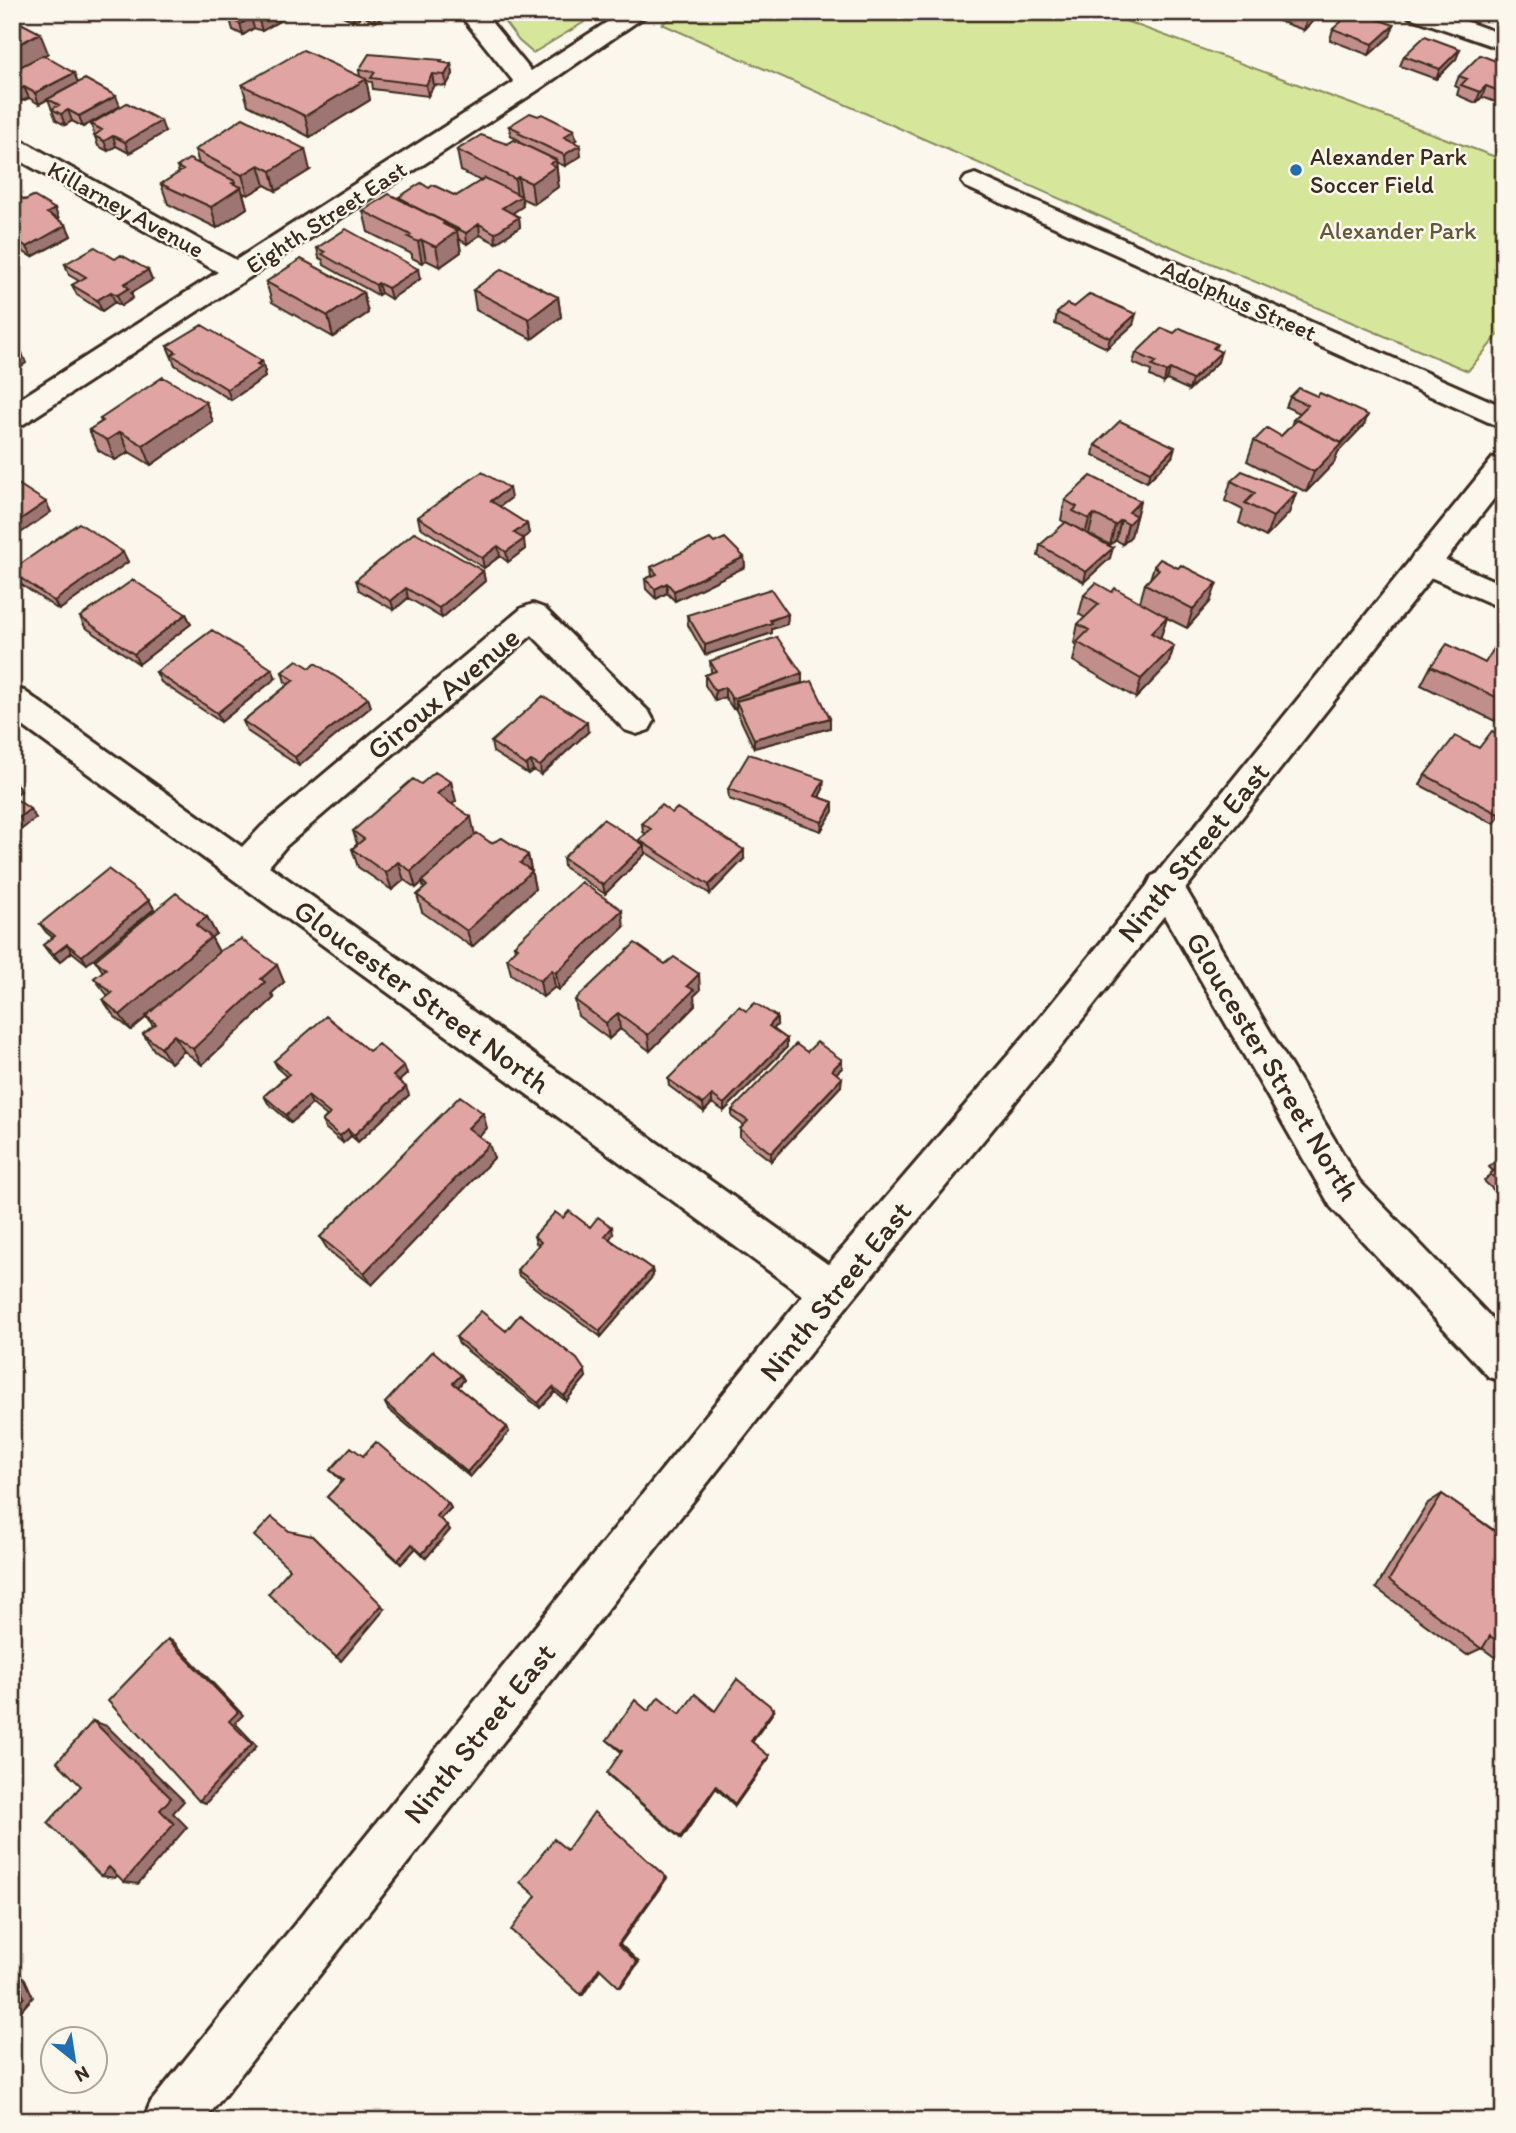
<svg xmlns="http://www.w3.org/2000/svg" width="1516" height="2133" viewBox="0 0 1516 2133" font-family="Itim,sans-serif">
<rect width="100%" height="100%" fill="#fbf7ec"/>
<filter id="ink" filterUnits="userSpaceOnUse"><feTurbulence type="fractalNoise" baseFrequency=".0143" numOctaves="2"/><feDisplacementMap in="SourceGraphic" scale="14" xChannelSelector="R" yChannelSelector="G"/><feConvolveMatrix kernelMatrix="1 2 1 2 8 2 1 2 1" color-interpolation-filters="sRGB"/></filter>
<g filter="url(#ink)">
<path fill="#d6e79b" stroke="#88885c" stroke-width="2" d="M497 12H601L533 53 519 41Z
M679 12H1101L1504 160V328L1468 371 1115 223 662 24Z"/>
<g fill="none" stroke-linecap="round" stroke-linejoin="round">
<g stroke="#3b2a1e" stroke-width="6">
<path id="street" d="M458 12H483L531 71 623 12H651L538 90 22 425 12 428V404L218 272 12 156V137L21 140 236 260 514 82Z
M1405 12H1440L1504 35V50L1409 17Z
M975 174 1504 407V429L966 187 962 182 966 177Z
M1425 551 1504 585V609L1414 570 1409 562 1414 554Z
M533 604 544 608 649 712 654 721 649 730 637 734 625 730 532 635 286 846 269 866 847 1278 853 1292 847 1306 832 1312 817 1306 12 718V688L24 691 242 847 262 826 522 608Z
M1165 871 1178 876 1359 1181 1504 1331V1382L1489 1377 1331 1207 1147 886 1152 876Z"/>
</g>
<g stroke="#3b2a1e" stroke-width="6">
<path id="secondary" d="M1504 455V486L1065 1041 847 1306 204 2121H143L151 2102 817 1278 1039 1019 1493 458Z"/>
</g>
<use href="#street" fill="#fbf7ec" fill-rule="evenodd"/>
<use href="#secondary" fill="#fbf7ec" fill-rule="evenodd"/>
</g>
<path fill="#c18e8c" stroke="#3b2a1e" stroke-width="2" d="M295 12 262 31 254 28 243 35 233 30 230 19Z
M338 12H393L375 22 363 16 354 21 338 14Z
M1260 12H1323L1304 30 1259 14Z
M1376 12 1374 18 1390 36 1369 55 1330 40 1333 29Z
M12 25 48 53 44 56 78 83 120 106 83 127 72 121 65 125 56 120 48 99 50 98 39 104 29 98 22 101 12 96Z
M1460 49 1456 59 1436 79 1400 66 1404 56Z
M443 63 451 64 453 74 446 86 434 85 428 96 373 89 372 82 366 81 370 100 310 137 248 105 242 85 360 77 359 70Z
M1504 64V105L1482 97 1476 103 1457 95 1459 88 1455 86 1459 76Z
M91 124 165 132 129 153 116 146 108 151 98 146Z
M509 126 576 140 573 142 581 156 565 166 556 162 558 181 557 182 558 187 534 204 521 198 523 206 512 213 519 217 520 227 496 243 480 235 467 244 459 239 461 252 440 267 426 260 422 263 412 258V254L368 232 363 211 400 199 399 197 429 188 456 196 481 181 461 171 457 150 519 142V140L511 136Z
M195 150 310 170 276 191 265 185 248 195 243 193 247 208 217 228 168 204 161 184 179 173 177 167 199 164Z
M12 191 13 193 25 200 55 209 59 220 66 225 71 236 32 257 12 245Z
M317 248 420 279 391 299 381 293 378 295 324 265 323 260 319 258Z
M65 264 152 280 131 293 133 298 121 306 115 302 102 311 77 295 72 285 79 281 69 275Z
M266 282 363 292 368 313 333 337 272 302Z
M473 290 558 297 561 317 532 339 476 310Z
M1074 307 1133 325 1107 348 1055 324 1057 313Z
M1174 333 1217 344 1215 349 1218 362 1189 390 1167 380 1164 383 1150 376 1151 371 1133 363 1136 353Z
M167 346 262 361 265 372 264 373 265 377 231 400 175 365Z
M1290 397 1364 425 1338 452 1334 463 1306 492 1247 461 1254 441 1281 436 1291 426 1293 420 1300 413 1286 407Z
M206 402 213 422 151 465 129 452 115 460 98 450 89 430 101 422 100 419Z
M1095 445 1172 457 1147 482 1093 455Z
M1231 481 1296 493 1289 513 1266 537 1239 523 1243 510 1225 501Z
M511 498 499 507 527 524 529 534 523 539 525 549 508 562 500 556 484 568 420 527 418 517Z
M1065 500 1140 501 1131 536 1123 544 1116 540 1110 545 1089 534 1088 535 1110 558 1084 582 1038 556 1040 545 1066 523 1061 520Z
M714 543 744 557 745 567 675 601 667 593 656 599 646 589 645 579 652 576 651 567Z
M123 552 128 562 59 610 16 581 12 574V570Z
M1154 566 1210 602 1187 628 1167 618 1161 636 1159 638 1174 646 1168 665 1136 698 1073 661 1077 645 1074 643 1078 624 1085 618 1079 614 1084 595 1112 592 1140 602 1145 584 1150 579Z
M483 571 485 581 442 618 408 598 394 610 359 590 356 580Z
M186 614 191 624 139 664 85 627 80 617Z
M788 614 787 624 772 629V633L705 655 688 625 687 615Z
M1504 649V709L1495 721 1421 685 1431 666 1485 663Z
M710 661 802 673V683L830 718V728L754 748 736 710V708L733 709 725 697 715 701 705 685V675L712 673 711 671Z
M310 668 368 698 371 707 299 766 247 731 243 721 289 684 285 682 282 672Z
M156 672 276 678 221 722 161 682Z
M588 732 541 775 533 770 528 774 493 752 491 742Z
M1504 737V810L1494 824 1420 785 1425 775 1479 748Z
M451 782 456 801 452 804 475 834 491 843 528 855 535 889 472 947 422 912 417 895 424 889 422 883 416 888 404 880 392 890 358 867 352 849 357 844 353 831 421 784Z
M728 789H823L819 797 833 802V811L821 831 729 799Z
M642 823 744 859 710 894 645 852V854L605 894 564 867 563 858 640 842 639 840 646 834 643 832Z
M149 900 154 909 87 964 72 952 60 962 49 953 43 945 53 938 46 932 40 924Z
M207 917 216 934 211 937 219 952 284 982 271 994 274 998 202 1065 184 1051 171 1063 154 1050 143 1034 153 1026 147 1017 131 1030 114 1016 103 1000 108 996 94 978 103 972 95 960Z
M624 927 559 990 555 987 543 997 511 974 507 958 515 949 514 945Z
M665 964 700 990 694 996 695 1006 650 1051 620 1029 609 1039 578 1016 575 1000Z
M746 1011 777 1025 773 1029 787 1039V1047L724 1111 712 1103 704 1112 669 1086 668 1079Z
M369 1051 404 1066 407 1074 399 1081 409 1095 358 1142 351 1136 343 1143 325 1128 322 1121 327 1116 312 1104 291 1123 268 1103 264 1096 286 1076 278 1069 274 1061Z
M807 1052 842 1068 836 1073 841 1086 771 1161 740 1137V1129L743 1125 732 1117V1110Z
M487 1128 479 1137 494 1158 372 1285 328 1250 320 1237Z
M1504 1153V1200L1484 1181 1493 1171 1489 1167Z
M563 1218 613 1234 609 1239 652 1269 653 1276 601 1337 519 1276 517 1270 539 1245 536 1243 534 1236Z
M506 1331 586 1377 566 1401 555 1392 540 1408 459 1344 456 1337Z
M461 1375 464 1380 458 1387 507 1427 509 1432 470 1477 388 1409 385 1403Z
M363 1456 448 1503 451 1508 440 1519 450 1530 426 1558 416 1548 401 1564 327 1497 342 1481 330 1470Z
M1442 1494 1501 1535 1504 1534V1664L1482 1648 1467 1655 1376 1588 1428 1503Z
M648 1711 680 1714 715 1711H774L752 1742 769 1758 735 1806 716 1788 681 1839 608 1775 621 1752 607 1740Z"/>
<path fill="#9d7472" stroke="#3b2a1e" stroke-width="2" d="M274 12H295L262 31 259 21Z
M352 12H362L363 16 354 21Z
M373 12H393L375 22Z
M1314 12H1323L1304 30 1307 19Z
M251 18 254 28 243 35 240 24Z
M1394 25 1390 36 1369 55 1373 44Z
M40 33 48 53 12 73V48Z
M1460 49 1456 59 1436 79 1440 69Z
M451 64 453 74 446 86 445 75Z
M74 73 78 83 39 104 35 93Z
M432 74 434 85 428 96 426 85Z
M366 79 370 100 310 137 305 116Z
M1486 86 1482 97 1476 103 1480 92Z
M24 87 29 98 22 101 18 91Z
M116 96 120 106 83 127 79 116Z
M68 110 72 121 65 125 61 114Z
M161 121 165 132 129 153 125 142Z
M574 130 576 140 565 148 564 137Z
M113 136 116 146 108 151 104 141Z
M580 145 581 156 565 166 564 155Z
M305 149 310 170 276 191 271 171Z
M556 160 558 181 557 182 558 187 534 204 531 183 550 164Z
M259 165 265 185 248 195 242 175Z
M518 177 523 206 504 219 502 208 517 198 515 179Z
M235 181 237 190 241 187 247 208 217 228 211 207Z
M55 209 59 220 47 213Z
M519 217 520 227 496 243 495 233Z
M445 222 447 223 448 234 457 231 461 252 440 267 436 247 443 224Z
M479 224 480 235 467 244 466 233Z
M66 225 71 236 32 257 27 247Z
M422 240 426 260 422 263 418 242Z
M418 269 420 279 391 299 388 288Z
M148 270 152 280 131 293 133 298 121 306 117 295 124 284Z
M378 283 381 293 378 295 376 285Z
M111 292 115 302 102 311 97 300Z
M363 292 368 313 333 337 328 316Z
M558 297 561 317 532 339 529 319Z
M1136 314 1133 325 1107 348 1110 338Z
M1221 352 1218 362 1189 390 1192 380Z
M22 353 26 363 12 372V359Z
M262 361 265 372 264 373 265 377 231 400 227 389Z
M1170 369 1167 380 1164 383 1166 372Z
M206 402 213 422 151 465 143 445Z
M1368 415 1364 425 1338 452 1334 463 1306 492 1314 472Z
M120 432 129 452 115 460 107 440Z
M1175 447 1172 457 1147 482 1150 472Z
M509 488 511 498 493 512 491 501Z
M1296 493 1289 513 1266 537 1273 517Z
M1140 501 1131 536 1123 544 1128 524 1129 512Z
M46 502 51 512 12 539V525Z
M1094 514 1089 534 1084 539 1089 519Z
M1121 520 1116 540 1110 545 1115 525Z
M527 524 529 534 516 543 514 533Z
M524 539 525 549 508 562 506 552Z
M498 546 500 556 484 568 482 558Z
M1113 548 1110 558 1084 582 1086 572Z
M123 552 128 562 59 610 54 601Z
M744 557 745 567 675 601 674 591Z
M483 571 485 581 442 618 439 608Z
M667 583V593L656 599 655 589Z
M1217 583 1210 602 1187 628 1193 609Z
M406 588 408 598 394 610 391 601Z
M186 614 191 624 139 664 134 654Z
M788 614 787 624 772 629V633L705 655V645Z
M1167 617 1161 636 1145 653 1151 633Z
M1174 646 1168 665 1136 698 1141 679Z
M272 669 276 678 221 722 217 713Z
M802 673V683L736 701V708L733 709 732 699Z
M725 687V697L715 701V691Z
M368 698 371 707 299 766 295 757Z
M830 718V728L754 748V739Z
M587 722 588 732 541 775 540 766Z
M531 761 533 770 528 774 526 765Z
M824 780 823 789 815 805V796Z
M15 782 21 791 12 797V784Z
M451 782 456 801 442 812 437 794Z
M833 802V811L821 831 822 822Z
M30 809 36 818 12 837V823Z
M471 817 475 835 416 888 411 871Z
M644 845 645 854 605 894 603 885Z
M744 850V859L710 894 709 885Z
M528 855 535 889 472 947 467 931 520 863Z
M398 862 404 880 392 890 386 873Z
M149 900 154 909 87 964 82 956Z
M622 910 624 927 559 990 556 973Z
M207 917 216 934 205 942 196 925Z
M211 937 220 954 131 1030 120 1015Z
M67 944 72 952 60 962 54 954Z
M277 965 284 982 271 994 274 998 202 1065 193 1049 261 979Z
M552 970 555 987 543 997 540 981Z
M699 974 700 990 694 996 695 1006 650 1051 648 1035 687 986Z
M618 1013 620 1029 609 1039 606 1023Z
M777 1017V1025L769 1034V1026Z
M174 1035 184 1051 171 1063 161 1048Z
M787 1039V1047L724 1111V1104Z
M842 1060V1068L831 1078 832 1070Z
M404 1066 407 1074 396 1084 393 1076Z
M842 1078 841 1086 771 1161V1153Z
M406 1087 409 1095 358 1142 354 1135Z
M712 1095V1103L704 1112 703 1104Z
M308 1096 312 1104 291 1123 286 1115Z
M483 1113 487 1128 473 1143 468 1128Z
M348 1129 351 1136 343 1143 340 1136Z
M489 1144 494 1158 372 1285 364 1273Z
M612 1227 613 1234 607 1243 605 1236Z
M652 1269 653 1276 601 1337 600 1331Z
M585 1371 586 1377 566 1401 564 1396Z
M461 1375 464 1380 456 1389 453 1383Z
M553 1387 555 1392 540 1408 538 1403Z
M507 1427 509 1432 470 1477 467 1472Z
M448 1503 451 1508 439 1520 436 1516Z
M447 1525 450 1530 426 1558 422 1554Z
M312 1536 385 1609 341 1661 336 1657Z
M412 1544 416 1548 401 1564 398 1560Z
M168 1639 174 1642 243 1715 235 1723 257 1746 206 1803 199 1801 229 1721Z
M774 1709V1711L751 1744V1741Z
M93 1721 107 1726 184 1801 173 1813 187 1827 138 1884 124 1882 160 1810Z
M769 1756V1758L735 1806V1804Z
M716 1786V1788L681 1839 680 1837Z
M109 1867 124 1869 115 1878 101 1876Z
M666 1877 667 1878 620 1944 639 1962 621 1987H619L618 1944Z
M12 1965 25 1979 33 1997 12 2021Z
M599 1968H601L583 1995H581Z"/>
<path fill="#e0a5a3" stroke="#3b2a1e" stroke-width="2" d="M242 12H274L259 21 251 18 240 24 230 19Z
M1287 12H1314L1307 19Z
M1352 12H1376L1371 17 1394 25 1373 44 1333 29Z
M19 22 40 33 12 48V25Z
M1425 36 1460 49 1440 69 1404 56Z
M303 50 366 79 305 116 242 85Z
M369 54 442 60 440 62 451 64 445 75 432 74 426 85 371 78 375 72 359 70Z
M43 55 74 73 35 93 24 87 18 91 12 88V83L15 81 12 80V71Z
M1480 55 1504 64V93L1486 86 1480 92 1461 85 1467 79 1459 76Z
M85 79 116 96 79 116 68 110 61 114 52 109 59 105 48 99Z
M127 103 161 121 125 142 113 136 104 141 94 136 102 130 91 124Z
M530 113 538 116 542 114 574 130 564 137 580 145 564 155 518 133 520 131 509 126Z
M243 118 305 149 271 171 259 165 242 175 195 150Z
M481 135 507 144 514 140 556 160 550 164 555 167 531 183 518 177 515 179 457 150Z
M189 159 235 181 232 183 241 187 211 207 161 184 183 170 177 167Z
M485 178 521 196 502 208 519 217 495 233 479 224 466 233 406 203 408 202 399 197 421 183 429 188 433 185 456 196Z
M13 192 25 200 33 196 55 209 47 213 66 225 27 247 12 237V193Z
M389 194 445 222 443 224 457 231 436 247 422 240 418 242 408 237 411 235 363 211Z
M346 229 418 269 388 288 378 283 376 285 322 254 325 252 317 248Z
M95 247 115 259 121 255 148 270 124 284 129 288 117 295 111 292 97 300 72 285 86 277 65 264Z
M301 259 363 292 328 316 266 282Z
M502 269 558 297 529 319 473 290Z
M1090 294 1136 314 1110 338 1057 313 1067 304 1074 307Z
M202 325 262 361 257 364 262 367 227 389 172 355 176 352 167 346Z
M1162 328 1174 333 1180 328 1217 344 1213 348 1221 352 1192 380 1170 369 1166 372 1152 366 1156 362 1136 353Z
M12 344 17 347 22 353 12 359Z
M163 377 206 402 143 445 120 432 107 440 89 430 103 421 100 419Z
M1299 388 1317 396 1320 393 1368 415 1341 443 1297 420 1295 421 1293 420 1308 405 1290 397Z
M1297 420 1342 443 1314 472 1254 441 1267 428 1281 436Z
M1120 421 1175 447 1150 472 1095 445Z
M1242 471 1296 493 1273 517 1245 503 1255 493 1231 481Z
M482 472 509 488 491 501 527 524 514 533 524 539 506 552 498 546 482 558 418 517Z
M1091 476 1140 501 1129 512 1136 516 1128 524 1121 520 1115 525 1094 514 1089 519 1073 511 1077 507 1065 500Z
M12 480 46 502 12 525Z
M1066 522 1113 548 1086 572 1040 545Z
M79 523 123 552 54 601 12 572V570Z
M415 532 483 571 439 608 406 588 391 601 356 580Z
M725 538 744 557 674 591 667 583 655 589 645 579 657 574 651 567 710 539 714 543Z
M1160 559 1178 568 1181 565 1217 583 1193 609 1145 584 1159 569 1154 566Z
M133 580 186 614 134 654 80 617Z
M1096 583 1112 592 1115 588 1167 617 1151 633 1174 646 1141 679 1077 642 1089 630 1078 624 1099 604 1084 595Z
M771 589 788 614 770 620 772 623 705 645 687 615Z
M212 630 272 669 217 713 156 672Z
M777 637 802 673 732 699 725 687 715 691 705 675 716 671 710 661Z
M1447 644 1485 663 1496 645 1504 649V701L1431 666Z
M297 660 310 668 315 663 368 698 295 757 243 721 294 680 282 672Z
M812 681 830 718 754 739 736 701Z
M543 696 587 722 540 766 531 761 526 765 491 742Z
M1492 731 1504 737V809L1500 815 1425 775 1455 736 1479 748Z
M749 754 824 780 815 796 833 802 822 822 728 789Z
M435 772 451 782 437 794 471 817 411 871 398 862 386 873 352 849 364 839 353 831 413 779 421 784Z
M12 796 30 809 12 823Z
M661 805 672 813 677 808 744 850 709 885 639 840 651 829 642 823Z
M603 819 644 845 603 885 563 858Z
M477 833 491 843 502 838 528 855 520 863 532 871 467 931 417 895 427 886 422 881Z
M108 869 149 900 82 956 67 944 54 954 43 945 55 936 40 924Z
M581 882 622 910 556 973 552 970 540 981 507 958 518 947 514 945Z
M176 893 207 917 196 925 211 937 120 1015 103 1000 112 993 94 978 106 969 95 960Z
M241 939 277 965 261 979 265 982 193 1049 174 1035 161 1048 143 1034 156 1024 146 1016 221 950Z
M635 943 665 964 674 957 699 974 687 986 694 990 648 1035 618 1013 606 1023 575 1000Z
M755 1003 777 1017 769 1026 787 1039 724 1104 712 1095 703 1104 668 1079 739 1006 746 1011Z
M326 1016 369 1051 378 1044 404 1066 393 1076 406 1087 354 1135 348 1129 340 1136 322 1121 330 1114 308 1096 286 1115 264 1096 289 1074 274 1061Z
M817 1042 842 1060 832 1070 842 1078 771 1153 740 1129 748 1121 732 1110 796 1044 807 1052Z
M460 1096 483 1113 468 1128 489 1144 364 1273 320 1237Z
M1504 1153V1186L1490 1174 1501 1165 1496 1160Z
M569 1211 590 1227 598 1217 612 1227 605 1236 652 1269 600 1331 517 1270 541 1242 534 1236 555 1212 563 1218Z
M481 1311 506 1331 520 1314 577 1359 585 1371 564 1396 553 1387 538 1403 456 1337Z
M433 1351 461 1375 453 1383 507 1427 467 1472 385 1403Z
M376 1442 448 1503 436 1516 447 1525 422 1554 412 1544 398 1560 327 1497 343 1480 330 1470 351 1447 363 1456Z
M1442 1494 1504 1538V1646L1490 1636 1482 1649 1389 1580Z
M272 1517 289 1531 312 1536 382 1605 336 1657 268 1594 290 1569 254 1536Z
M168 1639 238 1712 229 1721 252 1744 199 1801 108 1701Z
M737 1679 774 1709 751 1741 769 1756 735 1804 716 1786 680 1837 607 1773 622 1751 607 1740 635 1700 648 1711 659 1697 680 1714 695 1694 715 1711Z
M93 1721 171 1798 160 1810 174 1824 124 1882 109 1867 101 1876 48 1823 81 1786 57 1762Z
M594 1812 666 1877 618 1944 637 1962 619 1987 599 1968 581 1995 511 1930 536 1896 520 1882 554 1839 567 1850Z
M12 1975 16 1979 24 1997 12 2011Z"/>
</g>
<circle fill="#1f6fb2" stroke="#fbf7ec" stroke-width="2.5" cx="1296" cy="170" r="7"/>
<g text-anchor="middle" dominant-baseline="central" stroke-width="5" stroke-linejoin="round" paint-order="stroke">
<g font-size="24" fill="#3b2a1e" stroke="#fbf7ec" text-anchor="start">
<text x="1310" y="156">Alexander Park<tspan x="1310" dy="28">Soccer Field</tspan></text>
</g>
<g font-size="24" fill="#3b2a1e" stroke="#fbf7ec">
<text transform="translate(126 209) rotate(29)">Killarney Avenue</text>
<text transform="translate(326 217) rotate(-33)">Eighth Street East</text>
<text transform="translate(1239 300) rotate(24)">Adolphus Street</text>
</g>
<g font-size="24" fill="#62593d" stroke="#fbf7ec">
<text x="1398" y="230">Alexander Park</text>
</g>
<g font-size="30" fill="#3b2a1e" stroke="#fbf7ec">
<text transform="translate(443 693) rotate(-40)">Giroux Avenue</text>
<text transform="translate(1193 852) rotate(-51)">Ninth Street East</text>
<text transform="translate(422 996) rotate(36)">Gloucester Street North</text>
<text transform="translate(1273 1066) rotate(59)">Gloucester Street North</text>
<text transform="translate(835 1291) rotate(-51)">Ninth Street East</text>
<text transform="translate(479 1733) rotate(-51)">Ninth Street East</text>
</g>
</g>
<rect width="1516" height="2133" fill="none" stroke="#fbf7ec" stroke-width="42"/>
<rect x="21" y="21" width="1474" height="2091" fill="none" stroke="#3b2a1e" stroke-width="2.5" filter="url(#ink)"/>
<g transform="translate(74 2060) rotate(150)"><circle r="33" fill="#fbf7ec" stroke="#aea59a" stroke-width="2"/>
<path d="M0-5L12 26L0 18L-12 26Z" fill="#1f6fb2"/>
<text y="-10" font-size="19" font-weight="bold" text-anchor="middle" fill="#3b2a1e">N</text>
</g>
</svg>
